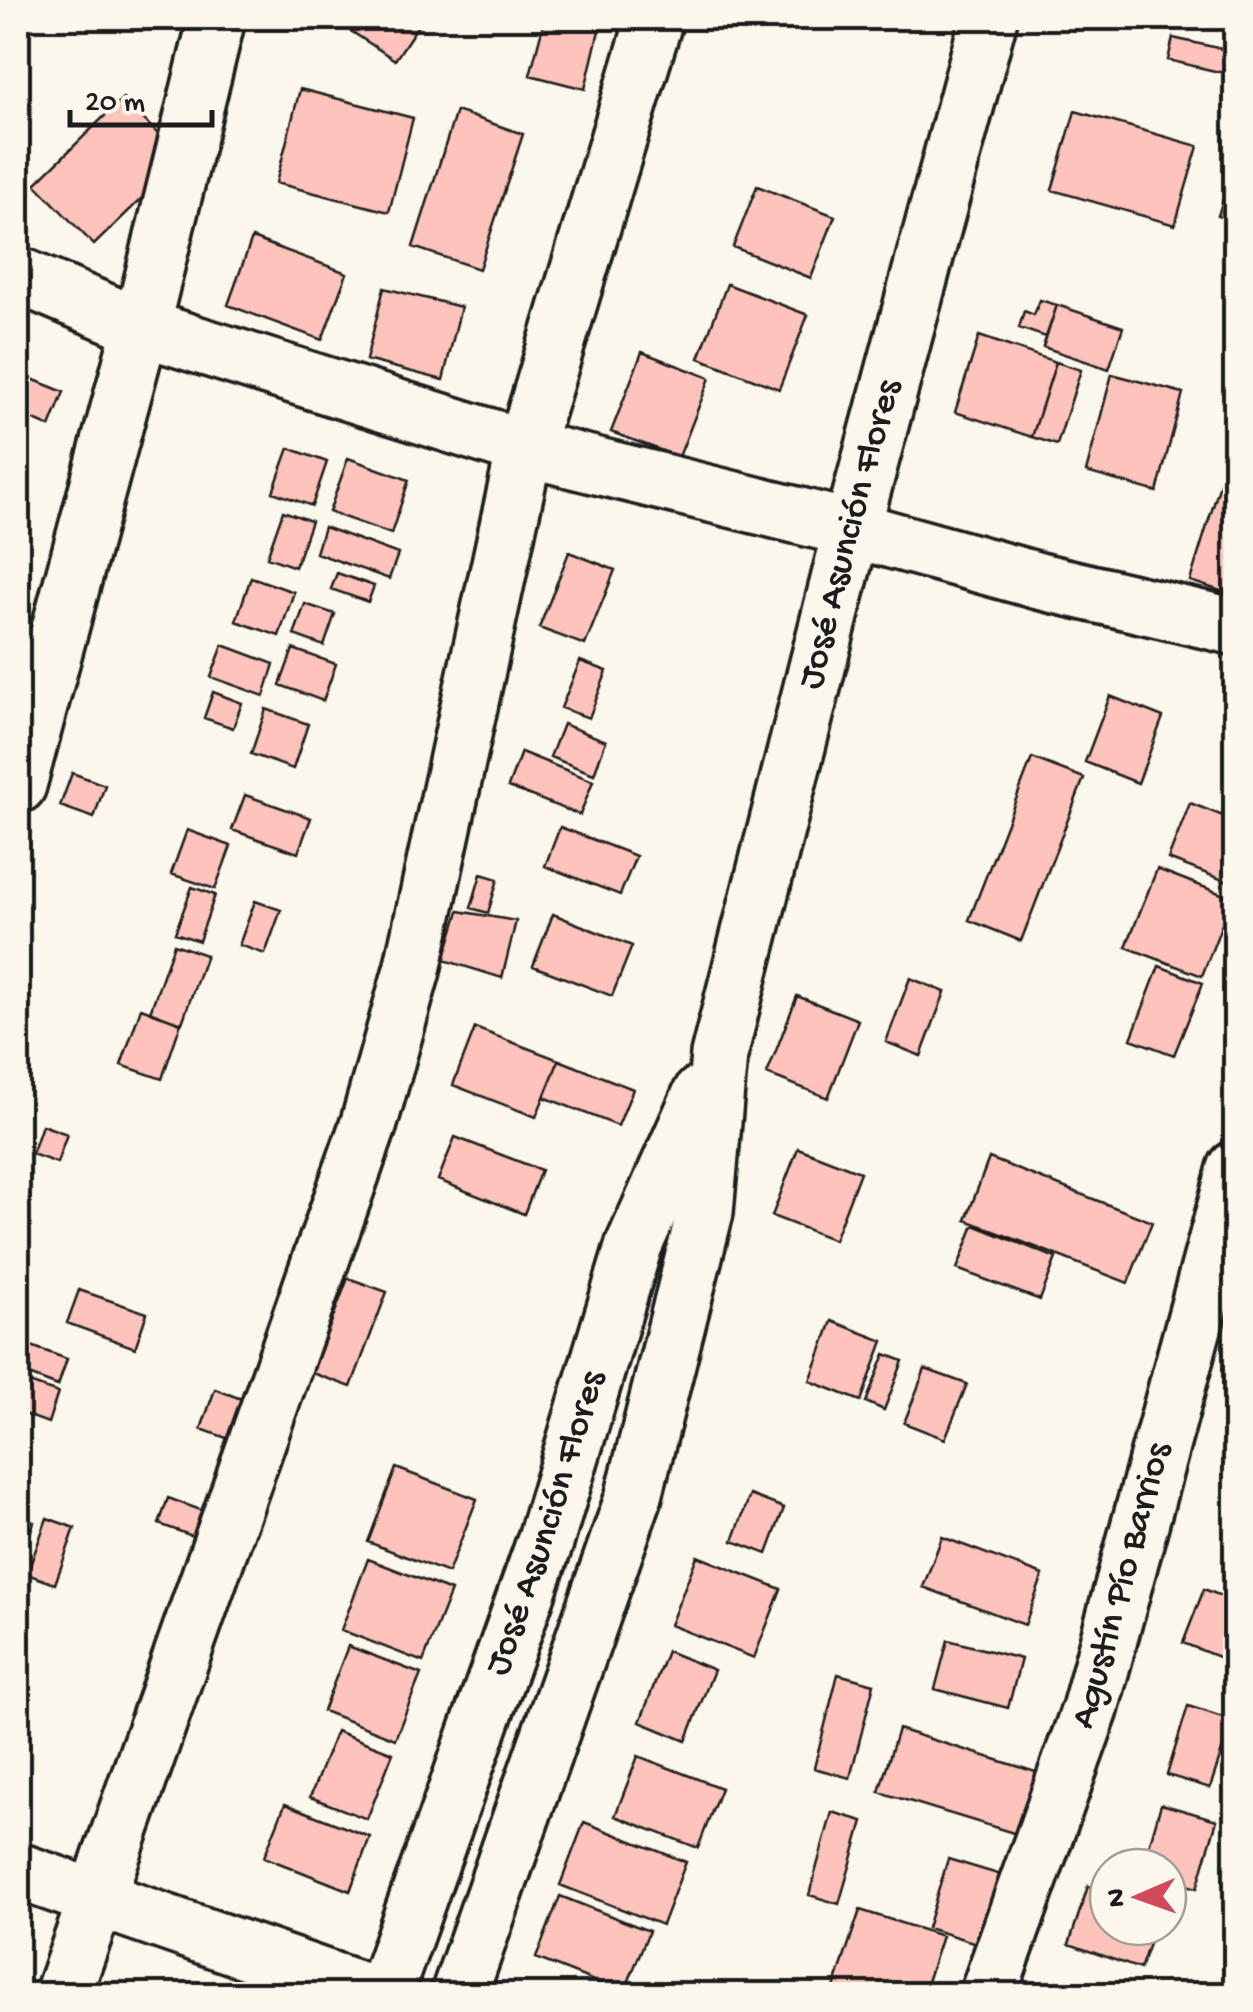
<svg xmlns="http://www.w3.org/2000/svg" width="1253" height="2012" viewBox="0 0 1253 2012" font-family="'Gochi Hand',sans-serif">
<rect width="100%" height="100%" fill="#fbf7ec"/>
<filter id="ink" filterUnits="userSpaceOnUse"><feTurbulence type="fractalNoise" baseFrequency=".01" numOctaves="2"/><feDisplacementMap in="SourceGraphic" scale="20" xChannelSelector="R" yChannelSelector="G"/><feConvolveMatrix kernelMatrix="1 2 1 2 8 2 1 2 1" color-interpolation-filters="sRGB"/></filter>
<g filter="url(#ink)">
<path fill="#fec3ba" stroke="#1c1c1c" stroke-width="2.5" d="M331 18H423L395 60Z
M545 18H602L585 89 530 75Z
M1173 38 1236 52V76L1168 60Z
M300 89 413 118 389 212 276 183Z
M123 98 182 159 94 245 35 184Z
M456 111 523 134 479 269 413 247Z
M1075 111 1198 146 1175 225 1052 190Z
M1236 157V221L1218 216Z
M757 186 835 216 811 278 733 247Z
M252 238 347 273 322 340 228 305Z
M727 284 808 315 779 389 699 358Z
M384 288 461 307 443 380 366 360Z
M1040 300 1057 305 1046 337 1019 328 1024 311 1034 315Z
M1057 305 1123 327 1109 369 1043 347Z
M979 336 1056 362 1032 437 955 412Z
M642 352 710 378 679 457 611 432Z
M1056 362 1081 370 1057 445 1032 437Z
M1112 374 1183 393 1157 492 1086 472Z
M27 377 64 392 50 427 18 413V400Z
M289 448 327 462 312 506 273 492Z
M348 458 409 480 391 534 329 512Z
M1224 471 1236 475V596L1190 581Z
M283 511 311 521 295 567 267 557Z
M324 527 398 554 389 579 316 553Z
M569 552 615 570 585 645 539 628Z
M337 573 374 586 368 602 331 589Z
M251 577 294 592 279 636 236 621Z
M305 604 335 614 324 646 294 635Z
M223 645 274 664 264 696 211 677Z
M293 649 336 664 323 701 280 685Z
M580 661 607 671 589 718 561 708Z
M213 692 242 703 233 728 204 718Z
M1110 696 1163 717 1138 783 1085 762Z
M266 709 308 724 293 769 251 754Z
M563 724 606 741 594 774 550 757Z
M521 752 593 781 580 815 508 787Z
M1032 758 1084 778 1021 941 969 920Z
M72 773 105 785 94 818 60 806Z
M245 795 311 818 298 853 232 830Z
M1190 803 1236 821V885L1168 859Z
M560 827 636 856 620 895 545 866Z
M187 830 231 846 215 889 171 874Z
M1157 869 1232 898 1202 976 1126 947Z
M481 874 498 879 488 913 471 908Z
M192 887 215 895 199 941 175 933Z
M255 901 281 910 265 954 239 945Z
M459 911 516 921 502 978 444 960Z
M553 914 632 946 612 996 533 966Z
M174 944 206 955 182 1023 150 1012Z
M1159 966 1203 983 1174 1055 1131 1039Z
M910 978 945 992 921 1056 886 1042Z
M797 996 858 1020 828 1098 767 1074Z
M141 1008 181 1023 162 1079 121 1065Z
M475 1028 559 1060 536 1117 453 1085Z
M559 1060 633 1089 618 1126 544 1097Z
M42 1125 67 1134 57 1163 32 1154Z
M455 1137 541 1170 524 1214 438 1180Z
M798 1148 860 1172 834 1240 772 1216Z
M989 1158 1152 1222 1128 1283 966 1220Z
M974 1225 1056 1258 1040 1300 957 1269Z
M348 1278 387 1292 351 1387 312 1373Z
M79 1290 147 1313 135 1348 67 1323Z
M832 1321 883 1341 861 1401 810 1381Z
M26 1344 67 1359 58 1386 18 1371Z
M885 1354 903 1361 884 1410 866 1402Z
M925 1369 967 1384 945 1439 904 1423Z
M18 1379 58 1393 48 1423 18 1412Z
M215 1389 244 1400 229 1439 201 1429Z
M396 1468 477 1499 448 1573 368 1542Z
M750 1495 784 1508 767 1554 733 1541Z
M168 1498 217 1516 209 1542 159 1524Z
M18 1516 34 1522 18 1568Z
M47 1518 75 1528 55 1584 27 1574Z
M942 1537 1043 1575 1025 1625 923 1587Z
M697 1556 781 1589 754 1658 670 1625Z
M368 1559 451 1591 423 1662 341 1630Z
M1204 1589 1236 1602V1664L1183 1643Z
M948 1640 1021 1659 1008 1708 935 1689Z
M348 1646 421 1674 395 1739 323 1711Z
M667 1651 714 1670 686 1741 640 1722Z
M838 1674 874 1684 850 1778 814 1768Z
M1188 1706 1232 1720 1210 1788 1167 1775Z
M898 1729 1039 1773 1020 1835 879 1792Z
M336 1731 393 1753 367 1819 310 1797Z
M638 1756 721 1788 698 1848 615 1816Z
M285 1804 370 1837 350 1891 264 1857Z
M1161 1804 1217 1820 1197 1888 1168 1880V1867H1143Z
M832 1812 863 1821 839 1904 809 1895Z
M584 1822 686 1862 662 1925 560 1885Z
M948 1859 1008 1877 986 1946 927 1928Z
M1088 1886 1108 1892V1927H1155L1140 1969 1069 1944Z
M560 1896 649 1931 624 1993 536 1958Z
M860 1910 942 1936 923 1994H832Z
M241 1974 293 1994H233Z"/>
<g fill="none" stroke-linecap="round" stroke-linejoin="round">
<g stroke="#1c1c1c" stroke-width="62">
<g id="minor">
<path d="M18 275 141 327 525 448 852 529 1039 581 1236 627"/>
<path d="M18 785 141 327 217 18"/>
<path d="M18 1871 371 1994"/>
<path d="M63 1994 369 1123 412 970 525 448 655 18"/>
<path id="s1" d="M384 1994 546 1539 634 1245 701 1094"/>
<path id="s2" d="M459 1994 633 1499 705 1212 719 1055 852 529 989 18"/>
<path id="s3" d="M988 1994 1090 1709 1236 1169"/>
</g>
</g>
<use href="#minor" stroke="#fbf7ec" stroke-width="55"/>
</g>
</g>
<g text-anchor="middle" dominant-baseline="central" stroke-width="8" stroke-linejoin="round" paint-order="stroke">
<g font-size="38" fill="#1c1c1c" stroke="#fbf7ec">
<text stroke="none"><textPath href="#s2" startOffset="1515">José Asunción Flores</textPath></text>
<text stroke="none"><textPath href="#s1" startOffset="498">José Asunción Flores</textPath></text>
<text stroke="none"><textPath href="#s3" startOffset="430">Agustín Pío Barrios</textPath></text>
</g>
</g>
<rect width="1253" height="2012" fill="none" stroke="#fbf7ec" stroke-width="60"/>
<rect x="30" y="30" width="1193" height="1952" fill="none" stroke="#1c1c1c" stroke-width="4" filter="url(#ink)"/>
<g transform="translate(1138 1897) rotate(268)"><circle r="48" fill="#fbf7ec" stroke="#a29f99" stroke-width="2.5"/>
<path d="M0-8L18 38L0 25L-18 38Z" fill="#d1495b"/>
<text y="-15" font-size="28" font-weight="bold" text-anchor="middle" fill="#1c1c1c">N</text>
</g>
<path d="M70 110v15h142v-15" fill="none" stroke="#1c1c1c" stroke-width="5"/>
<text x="85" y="110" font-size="30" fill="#1c1c1c" stroke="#fbf7ec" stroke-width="8" paint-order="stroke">20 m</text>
</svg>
